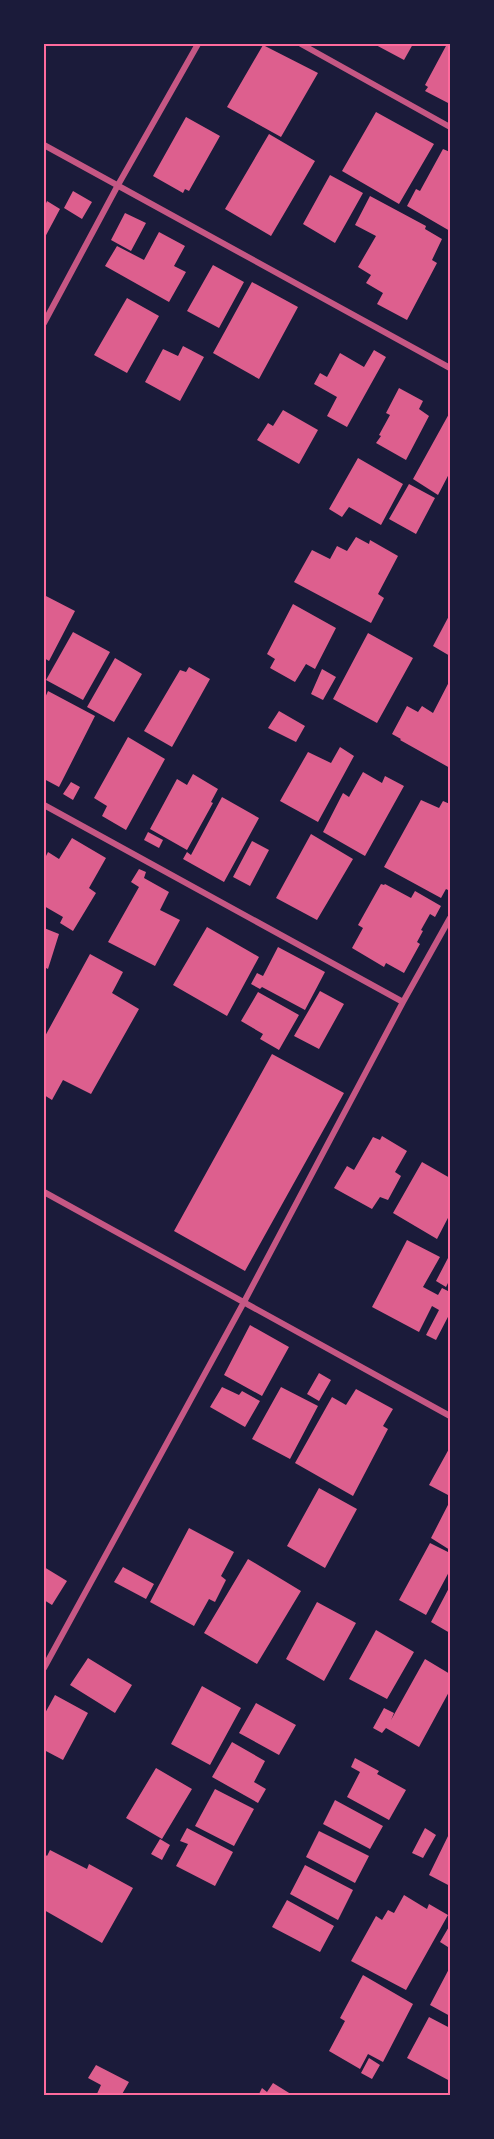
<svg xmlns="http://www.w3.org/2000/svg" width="494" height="2139" viewBox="0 0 494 2139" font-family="'Archivo Narrow',sans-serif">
<rect width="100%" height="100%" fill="#1b1b3a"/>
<path fill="#dd5f8e" d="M374 44H413L404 60Z
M447 44H450V104L425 91 428 87 425 85Z
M263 45 318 73 281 137 227 107Z
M376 112 434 144 399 204 342 171Z
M186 117 220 136 189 191 185 189 183 193 153 176Z
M269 134 315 161 271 236 225 209Z
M443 149 450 152V231L407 206 416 189 420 191Z
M330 175 363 193 335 243 303 224Z
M73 191 92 202 82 219 64 208Z
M370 196 426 226 425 229 442 239 432 260 437 263 407 320 377 304 383 293 366 283 371 275 358 267 376 236 355 225Z
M47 201 60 209 44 239V208Z
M125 213 146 223 131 251 111 240Z
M159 232 185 246 174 266 186 272 169 302 105 266 117 246 144 260Z
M213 265 244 282 219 328 187 311Z
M252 282 298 307 259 379 213 353Z
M127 298 159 316 127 373 94 355Z
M183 346 204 357 180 401 145 382 163 349 178 356Z
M374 350 386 357 347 427 327 416 337 397 314 384 320 373 327 377 340 353 364 367Z
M399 388 423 401 419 409 429 416 406 460 376 443 381 436 379 435 390 415 386 413Z
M283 410 318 430 299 464 257 440 268 423 273 426Z
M450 412V472L438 495 413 479Z
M358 458 403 484 381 525 349 507 342 517 329 509Z
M409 484 435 498 416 534 389 519Z
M356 537 369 544 370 540 398 556 378 594 384 598 371 623 294 582 312 550 330 559 337 546 347 551Z
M44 595 75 611 49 661 44 658Z
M293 604 336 628 315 669 306 664 295 682 270 668 275 659 267 654Z
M450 614V656L433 646Z
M73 632 110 652 83 700 46 680Z
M368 633 413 658 377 723 333 699Z
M115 658 142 674 114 722 87 707Z
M189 667 210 679 172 747 144 731 180 670 186 672Z
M322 669 336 677 323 700 311 694Z
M450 680V768L400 740 401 739 392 734 407 706 418 712 422 706 433 713Z
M48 691 95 716 59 787 44 779V700Z
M279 711 305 726 296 742 268 728Z
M128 737 165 759 126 830 102 816 107 806 94 798Z
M340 747 354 756 318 822 280 801 308 752 331 763Z
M363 772 382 783 385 776 404 786 365 856 323 832 343 793 349 797Z
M193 774 218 789 211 802 213 803 187 850 150 829 177 779 187 785Z
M71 782 80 787 73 800 63 794Z
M222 797 259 818 224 882 183 859 187 852 191 855Z
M421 800 439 808 443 801 450 804V885L448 890 446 889 441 898 384 867Z
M148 832 163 840 159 848 144 840Z
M311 834 353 859 317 920 276 898Z
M72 838 106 858 89 888 96 893 73 931 60 923 63 917 44 906V860L48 852 59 859Z
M252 841 269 850 250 886 233 877Z
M139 869 146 872 144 878 169 892 160 910 180 920 155 966 108 942 139 887 131 882Z
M381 884 384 885 385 884 411 898 415 891 441 906 435 917 430 914 421 930 423 931 417 942 420 944 404 973 386 963 384 967 352 948 363 928 358 925Z
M207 927 259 957 227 1016 173 985Z
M44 928 59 934 48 969 44 967Z
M278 947 325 972 305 1010 262 987 260 989 251 984 257 973 263 976Z
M90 954 123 972 112 993 139 1009 91 1094 63 1080 52 1100 44 1095V1038Z
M320 991 344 1004 319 1049 294 1036Z
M258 992 299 1015 279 1050 260 1039 263 1034 241 1021Z
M272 1054 344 1093 245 1271 174 1231Z
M382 1136 407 1151 395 1172 401 1176 388 1200 380 1197 372 1209 334 1188 347 1166 354 1170 373 1137 380 1140Z
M422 1162 450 1178V1214L437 1239 393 1213Z
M407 1240 440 1257 423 1287 438 1295 442 1288 448 1291 450 1286V1313L436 1340 426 1335 439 1310 432 1306 419 1332 372 1307Z
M448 1258 450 1259V1279L446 1287 436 1281Z
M250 1325 289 1347 262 1396 224 1375Z
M319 1373 331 1380 319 1401 307 1394Z
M222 1387 239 1395 242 1391 260 1401 245 1427 210 1407Z
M281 1387 318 1406 290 1459 252 1439Z
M356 1389 393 1409 383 1426 388 1429 353 1496 295 1463 332 1397 346 1405Z
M450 1447V1490L448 1495 429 1485Z
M319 1488 357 1509 325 1568 287 1546Z
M450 1501V1550L431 1538Z
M189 1528 234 1552 221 1576 226 1580 215 1602 209 1599 194 1626 150 1602Z
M430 1543 450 1553V1570L426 1615 399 1600Z
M248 1559 301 1591 257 1664 204 1633Z
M44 1567 67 1581 52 1605 44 1600Z
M123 1567 154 1584 146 1599 114 1582Z
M450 1586V1633L431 1622Z
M317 1602 356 1623 324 1681 286 1659Z
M376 1630 414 1652 387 1699 349 1679Z
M88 1658 132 1685 115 1713 70 1685Z
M425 1659 450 1674V1690L419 1747 386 1728 382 1733 373 1728 384 1708 394 1713 391 1720Z
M202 1686 241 1708 210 1765 171 1744Z
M55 1695 88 1713 63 1760 44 1750V1715Z
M256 1703 296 1725 279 1755 239 1733Z
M232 1742 265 1761 254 1782 266 1789 258 1803 212 1777Z
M355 1758 379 1771 377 1774 406 1790 389 1820 347 1797 360 1772 351 1767Z
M156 1768 192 1789 162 1839 126 1818Z
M215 1789 254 1809 234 1846 195 1826Z
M335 1800 383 1826 370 1849 323 1824Z
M187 1828 233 1852 215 1886 176 1866 188 1844 180 1841Z
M425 1828 436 1835 423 1858 412 1853Z
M319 1831 369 1856 355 1883 306 1857Z
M450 1832V1886L429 1875Z
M160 1839 170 1845 162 1860 151 1854Z
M50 1850 87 1869 89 1864 133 1888 102 1943 44 1910V1853L47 1856Z
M305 1865 353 1890 338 1920 290 1894Z
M404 1895 427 1909 429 1904 448 1915 406 1990 351 1961 376 1916 382 1920 388 1910 394 1913Z
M287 1900 334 1926 320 1952 272 1927Z
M450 1925V1943L448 1947 440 1942Z
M450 1967V2016L430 2005Z
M363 1975 413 2004 383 2062 368 2054 360 2069 329 2051 345 2021 340 2018Z
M429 2017 450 2028V2081L407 2058Z
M369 2058 380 2065 372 2079 361 2073Z
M96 2065 129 2082 121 2096H96L101 2085 88 2078Z
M273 2083 294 2096H258L262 2088 267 2092Z"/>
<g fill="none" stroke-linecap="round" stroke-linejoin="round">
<path stroke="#c65784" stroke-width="6" d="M301 44 450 127
M44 145 450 368
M44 323 118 185 198 44
M44 805 403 1002
M44 1192 450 1416
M44 1668 244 1302 403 1002 450 918"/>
</g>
<rect width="494" height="2139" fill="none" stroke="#1b1b3a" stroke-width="90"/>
<rect x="45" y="45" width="404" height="2049" fill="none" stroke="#ff6b9d" stroke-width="2"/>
</svg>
